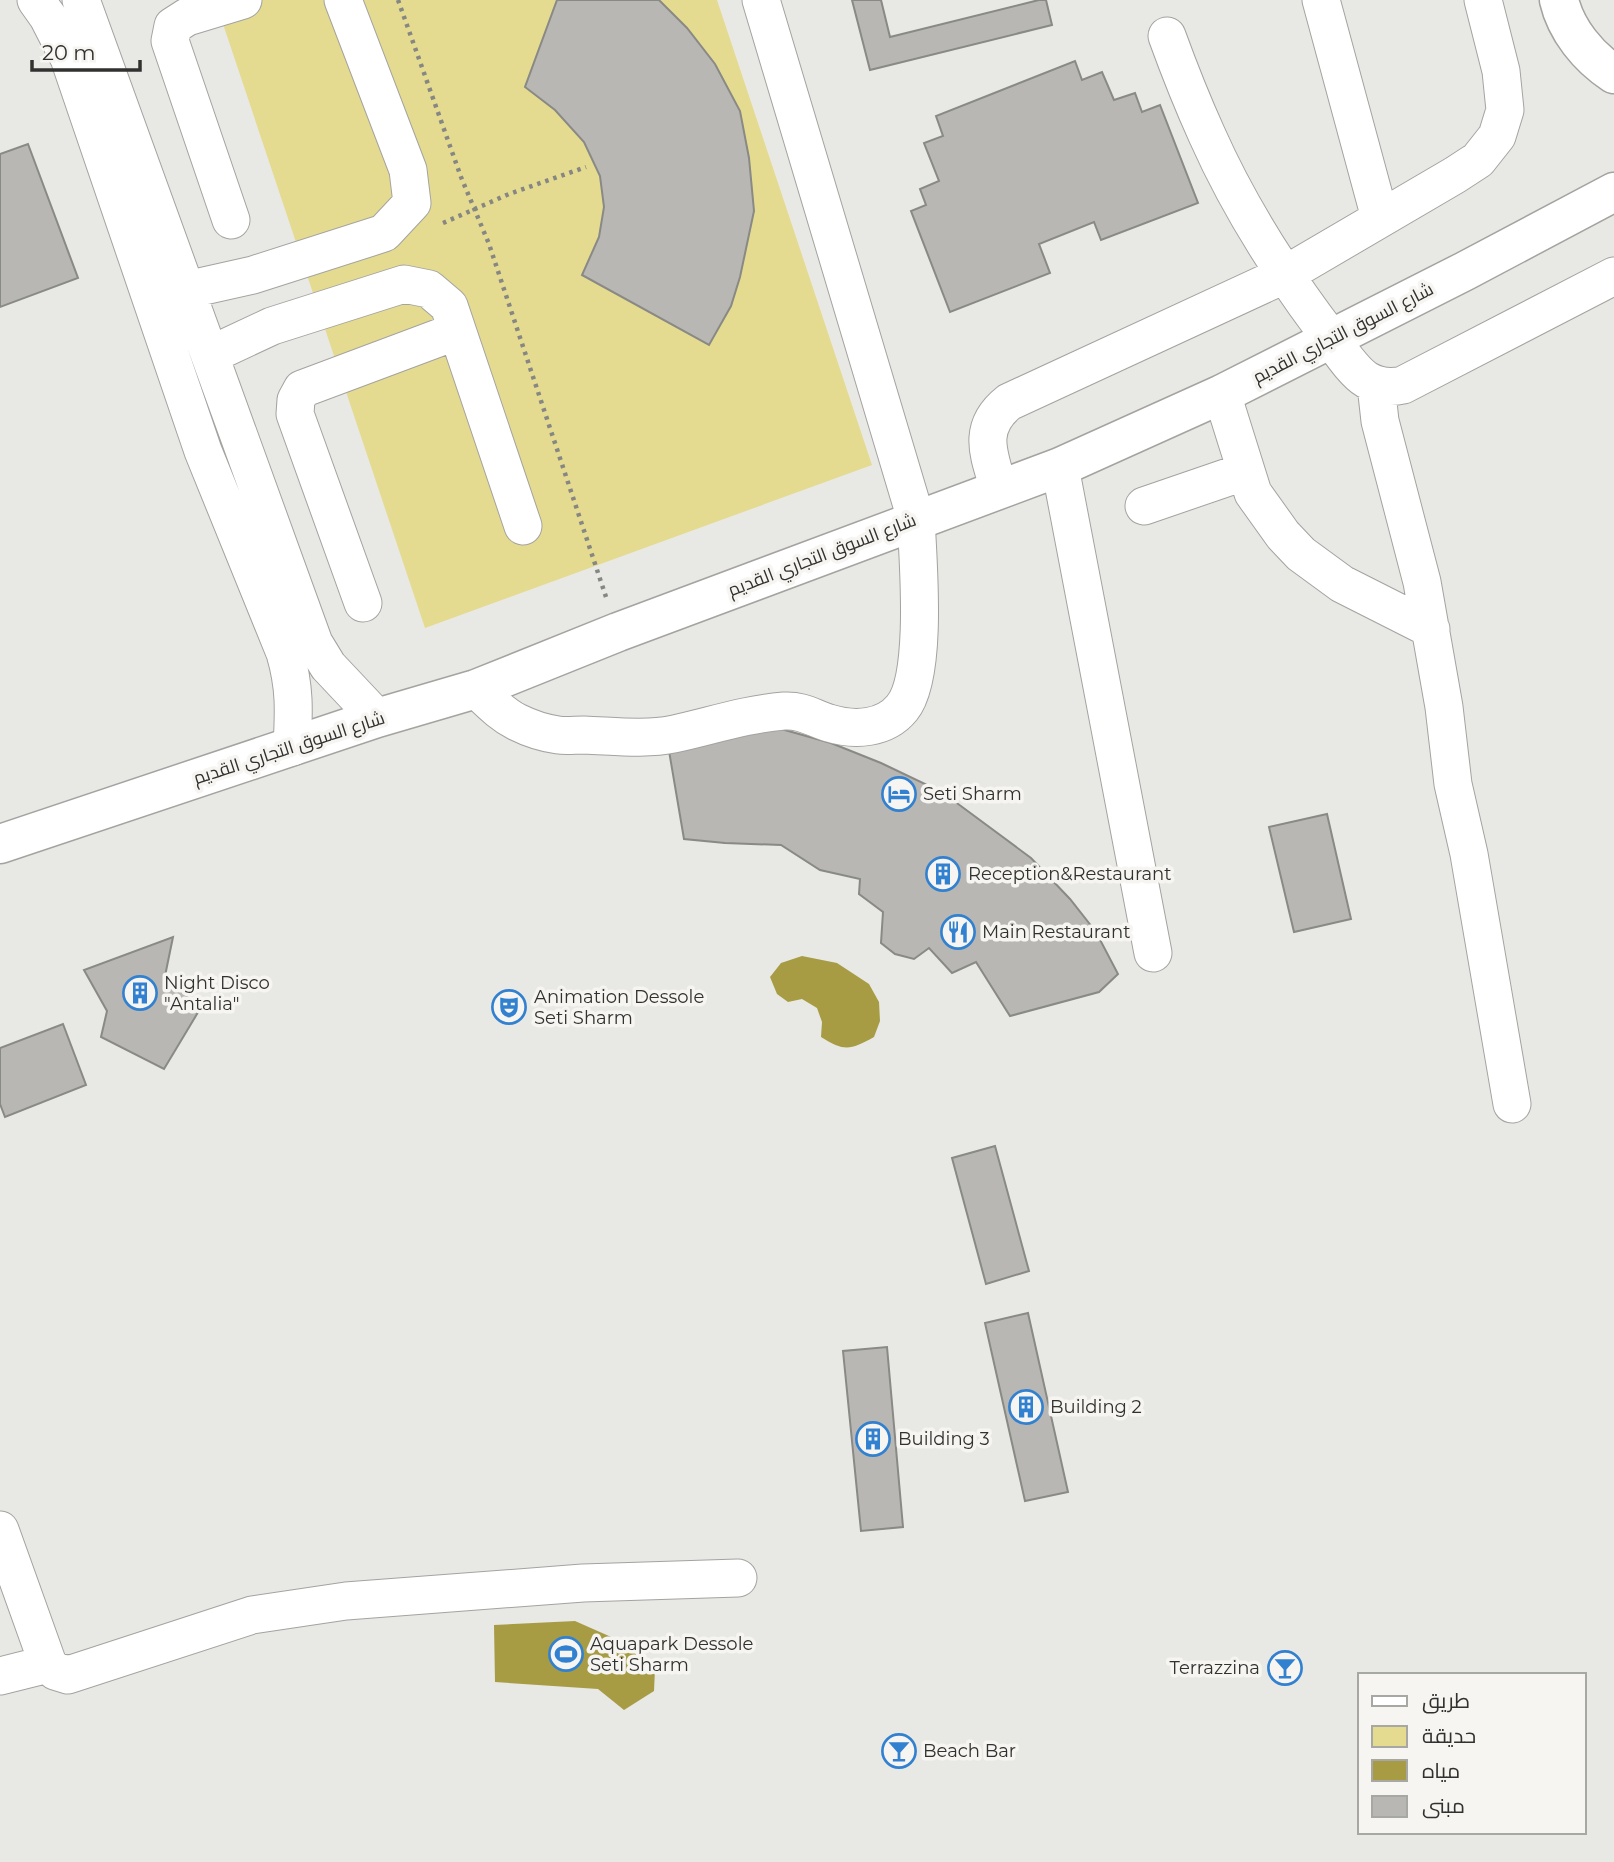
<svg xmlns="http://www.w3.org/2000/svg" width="1614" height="1862" viewBox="0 0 1614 1862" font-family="Montserrat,Cairo,sans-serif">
<rect width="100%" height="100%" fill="#e8e8e4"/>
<path fill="#e4db90" d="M215 0H717L872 465 425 628Z"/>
<path fill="#a79c44" d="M802 956 837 963 869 984 879 1002 880 1021 874 1037C850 1050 845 1052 821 1037L822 1022 817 1008 802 999 788 1002 777 994 770 977 781 963Z
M575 1621 618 1640 655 1669 654 1691 624 1710 598 1689 495 1682 494 1625Z"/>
<path fill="#b8b7b4" stroke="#898985" stroke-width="2" d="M557 0H659L687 28 715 64 740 111 749 158 754 211 740 277 731 306 709 345 582 275 599 237 604 207 600 176 584 142 555 110 525 87Z
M852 0H881L890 37 1039 0H1046L1052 25 870 70Z
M1075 61 1082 80 1102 72 1114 100 1135 93 1142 112 1160 105 1198 203 1101 240 1094 222 1039 244 1050 273 950 312 911 211 926 205 920 189 939 181 924 143 943 136 936 116Z
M28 144 78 278 0 307V154Z
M774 727 831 743 881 763 942 792 1031 858 1070 899 1096 932 1118 974 1099 992 1010 1016 976 962 952 973 929 948 914 959 895 954 881 943 883 912 859 894 860 879 820 870 781 845 725 843 684 839 668 745Z
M1327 814 1351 919 1294 932 1269 827Z
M173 937 165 976 200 1009 164 1069 101 1037 107 1011 84 970Z
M63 1024 86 1085 5 1117 0 1104V1048Z
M995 1146 1029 1271 986 1284 952 1158Z
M1028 1313 1068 1492 1025 1501 985 1323Z
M887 1347 903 1527 861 1531 843 1351Z"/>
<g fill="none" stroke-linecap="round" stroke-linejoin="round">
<g stroke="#a4a3a0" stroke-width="39">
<path id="minor" d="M36 0 48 17 69 58 203 451 285 653C295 687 294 711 292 747
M81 0 314 643 328 666 377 718
M1321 0 1380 218
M1167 36C1179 69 1192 102 1207 135 1238 205 1280 271 1326 332 1337 346 1352 371 1367 380 1379 387 1390 388 1403 385L1614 276
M231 220 170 41 173 26 187 17 243 0
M186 290 253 275 384 233 412 203 408 170 343 0
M210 355 272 326 404 284 429 289 449 306 523 526
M1376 385 1380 421 1422 582 1444 707 1453 784 1469 854 1512 1104
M1222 394 1253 493 1283 535 1301 554 1342 584 1431 629
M1060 467 1153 953
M999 489C989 455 976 428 1009 402L1286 274 1455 175 1478 160 1497 136 1505 110 1501 71 1483 0
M1144 506 1246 471
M363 603 295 414 296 400 302 389 457 331
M476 689C489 701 501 714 517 722 529 728 544 733 558 735 566 736 575 735 584 735 614 736 645 740 674 734 711 726 746 714 784 711 802 710 813 718 829 723 855 731 885 729 902 708 928 677 918 561 916 519L761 0
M0 1530 48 1664 55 1671 68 1675 252 1615 346 1601 583 1583 738 1578
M0 1676 48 1664"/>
</g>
<g stroke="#a4a3a0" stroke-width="41">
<path id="major" d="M1559 0C1566 30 1588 57 1614 74
M0 844 377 718 476 689 618 632 1060 467 1222 394 1465 271 1614 192"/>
</g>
<path stroke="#868683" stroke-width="4.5" stroke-dasharray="3.5 5" stroke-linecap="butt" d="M398 0 461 177 489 244 606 597
M443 223 509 194 586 167"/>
<use href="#minor" stroke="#fff" stroke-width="37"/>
<use href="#major" stroke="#fff" stroke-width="38"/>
</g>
<defs>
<g id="hotel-ring" transform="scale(1.75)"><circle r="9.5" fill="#f6f5f2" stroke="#3281d0" stroke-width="1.5"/><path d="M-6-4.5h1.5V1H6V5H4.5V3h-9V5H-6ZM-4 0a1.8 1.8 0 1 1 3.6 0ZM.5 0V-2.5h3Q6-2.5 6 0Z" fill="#3281d0"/></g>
<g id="building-ring" transform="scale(1.75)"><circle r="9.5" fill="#f6f5f2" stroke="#3281d0" stroke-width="1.5"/><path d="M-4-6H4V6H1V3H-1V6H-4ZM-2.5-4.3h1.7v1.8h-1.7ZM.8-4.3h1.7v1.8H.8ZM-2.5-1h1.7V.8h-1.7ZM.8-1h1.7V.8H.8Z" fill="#3281d0"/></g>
<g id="restaurant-ring" transform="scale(1.75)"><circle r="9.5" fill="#f6f5f2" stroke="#3281d0" stroke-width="1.5"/><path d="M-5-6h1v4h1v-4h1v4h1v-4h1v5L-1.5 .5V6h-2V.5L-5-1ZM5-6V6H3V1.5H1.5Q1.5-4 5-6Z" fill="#3281d0"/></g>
<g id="theatre-ring" transform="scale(1.75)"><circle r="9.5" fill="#f6f5f2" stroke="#3281d0" stroke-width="1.5"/><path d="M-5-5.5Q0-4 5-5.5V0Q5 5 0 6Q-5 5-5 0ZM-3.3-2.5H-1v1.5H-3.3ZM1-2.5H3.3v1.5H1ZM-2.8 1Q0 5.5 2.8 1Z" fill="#3281d0"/></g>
<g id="stadium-ring" transform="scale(1.75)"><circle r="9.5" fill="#f6f5f2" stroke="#3281d0" stroke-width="1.5"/><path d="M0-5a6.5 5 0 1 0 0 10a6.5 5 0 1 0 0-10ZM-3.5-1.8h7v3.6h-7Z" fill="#3281d0"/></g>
<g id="bar-ring" transform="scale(1.75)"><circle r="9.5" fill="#f6f5f2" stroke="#3281d0" stroke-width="1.5"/><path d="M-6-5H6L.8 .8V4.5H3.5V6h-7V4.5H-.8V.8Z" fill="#3281d0"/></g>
</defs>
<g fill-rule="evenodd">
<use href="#hotel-ring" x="899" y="794"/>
<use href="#building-ring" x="943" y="874"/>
<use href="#restaurant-ring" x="958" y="932"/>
<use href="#building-ring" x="140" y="993"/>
<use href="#theatre-ring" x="509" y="1007"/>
<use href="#building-ring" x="1026" y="1407"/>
<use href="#building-ring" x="873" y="1439"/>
<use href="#stadium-ring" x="566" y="1654"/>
<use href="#bar-ring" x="1285" y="1668"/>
<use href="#bar-ring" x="899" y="1751"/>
</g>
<g text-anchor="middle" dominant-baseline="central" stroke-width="7" stroke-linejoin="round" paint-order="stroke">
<g font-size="18" fill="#31312f" stroke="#f6f5f2">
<text transform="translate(1343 333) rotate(-27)">شارع السوق التجاري القديم</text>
<text transform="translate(822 555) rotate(-21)">شارع السوق التجاري القديم</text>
<text transform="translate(289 748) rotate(-18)">شارع السوق التجاري القديم</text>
</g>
<g font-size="18" fill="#31312f" stroke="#f6f5f2" text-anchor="start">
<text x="923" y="794">Seti Sharm</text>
<text x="968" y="874">Reception&amp;Restaurant</text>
<text x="982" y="932">Main Restaurant</text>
<text x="164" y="983">Night Disco<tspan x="164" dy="21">"Antalia"</tspan></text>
<text x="534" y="997">Animation Dessole<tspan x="534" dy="21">Seti Sharm</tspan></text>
<text x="1050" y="1407">Building 2</text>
<text x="898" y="1439">Building 3</text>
<text x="590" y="1644">Aquapark Dessole<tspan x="590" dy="21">Seti Sharm</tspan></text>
<text x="1260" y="1668" text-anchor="end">Terrazzina</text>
<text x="923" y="1751">Beach Bar</text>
</g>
</g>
<rect x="1358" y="1673" width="228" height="161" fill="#f6f5f2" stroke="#a7a7a4" stroke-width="2"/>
<rect x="1372" y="1696" width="35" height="10" fill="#ffffff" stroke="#a7a7a4" stroke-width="2"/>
<text x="1422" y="1708" font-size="21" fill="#31312f">طريق</text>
<rect x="1372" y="1726" width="35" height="21" fill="#e4db90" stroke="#a7a7a4" stroke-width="2"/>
<text x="1422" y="1743" font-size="21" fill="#31312f">حديقة</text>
<rect x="1372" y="1760" width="35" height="21" fill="#a79c44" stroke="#a7a7a4" stroke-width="2"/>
<text x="1422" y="1778" font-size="21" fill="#31312f">مياه</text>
<rect x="1372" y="1796" width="35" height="21" fill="#b8b7b4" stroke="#a7a7a4" stroke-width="2"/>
<text x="1422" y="1813" font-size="21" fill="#31312f">مبنى</text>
<path d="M32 60v10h108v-10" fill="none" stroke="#31312f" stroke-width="3.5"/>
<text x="42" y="60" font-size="21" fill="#31312f" stroke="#f6f5f2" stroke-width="5" paint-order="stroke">20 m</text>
</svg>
